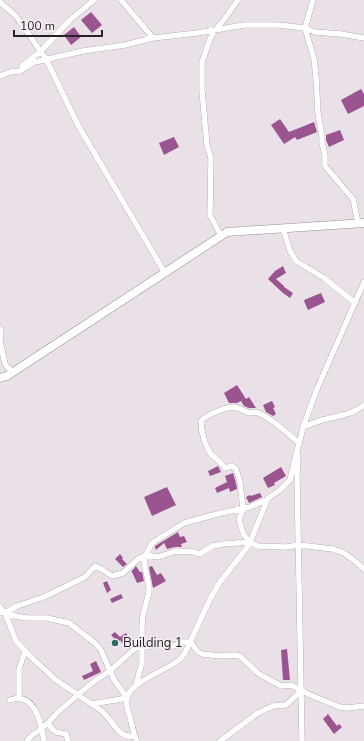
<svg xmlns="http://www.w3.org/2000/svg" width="364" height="741" viewBox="0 0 364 741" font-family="'Nunito Sans',sans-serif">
<rect width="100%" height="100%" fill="#eae1e8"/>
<path fill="#9a5490" d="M91 12 102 25 92 33 81 20Z
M74 27 81 37 71 45 64 35Z
M361 89 364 94V106L348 114 341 100Z
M280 119 289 132 314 122 317 132 297 140 295 137 284 144 271 125Z
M340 130 344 140 329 147 326 140V135Z
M174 137 179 147 164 155 159 143Z
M283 266 286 273 276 279 284 286V287L293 293 290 298 283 293 268 279 275 271Z
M321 293 325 302 308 310 304 301H305L304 300Z
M237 385 246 399 249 397 256 408H249L244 406 241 401 237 403H229L224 393Z
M272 401 275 407 273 408 276 414 273 416 266 412 263 405Z
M218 466 221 472 210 476 208 471Z
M281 467 286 476 274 483 275 485 268 488 263 478Z
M233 473 236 483 237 489 230 492 229 488 217 493 215 488 227 482 225 476Z
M167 487 176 505 152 516 144 497Z
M260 493 262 497 249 503 246 497 250 495 251 496Z
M178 532 180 537 184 536 187 542 181 544 182 547H175L167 549 164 543 156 550 155 547V546Z
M120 554 123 558 122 559 127 564 123 567 115 559Z
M136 566 140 572H142L144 581 137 583 132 572H131Z
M152 566 157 575 161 573 166 581 153 588 149 567Z
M107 581 111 590 107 593 103 583Z
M121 594 123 598 112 603 110 599Z
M115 632 120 637 126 633 129 638 122 643 120 640 116 647 110 643 114 638 111 635Z
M287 649 290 680H283L281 650Z
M96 661 101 672 84 680 82 676 93 671 90 664Z
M328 714 337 726 339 724 342 727 334 734 323 719Z"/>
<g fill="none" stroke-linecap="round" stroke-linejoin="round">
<g stroke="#968e94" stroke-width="6">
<path id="minor" d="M121 0 153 38
M313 0 305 28 314 59 316 78 318 113 322 137V143L325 155V166L353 199 358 223
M0 2 16 16 46 59 79 127 165 273
M22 66 41 51 70 20 94 0
M10 72 20 71 35 62 83 51 125 45 153 38 197 33 244 25H278L305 28 315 32 341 34 364 38
M0 76 13 71
M283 228 290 251 296 261 324 278 355 303
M221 236 210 215 211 158 207 145 202 91V62L210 39 215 30 223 21 238 0
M0 329 1 330 0 341 5 364 12 372
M303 427C309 425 315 422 322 420 337 416 352 415 364 405
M299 445 303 427 317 389 364 282
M298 455 297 476 302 741
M0 607 5 613 15 616 27 618H47L69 623 95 643 101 650 113 678 127 698 92 704
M0 612 5 613 17 606 44 597 85 577 95 566 103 570 112 576 123 573 138 559 146 555 158 557 176 551 194 552 199 554 213 546 223 544 250 542
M5 613 16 641 30 656 56 680 102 711C113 721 118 739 135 736
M136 685 142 662V628L143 615 149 592V586L144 562 146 555 152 543 184 523 221 513 250 507 268 499
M19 698V669L25 651
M10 700C35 691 41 723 44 741
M48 723C55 733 54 732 66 734L68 741
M27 741 32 735 40 730 48 723 58 712 87 687 99 678 110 671 132 651 142 645 147 647 160 642 174 646 180 642H191L197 651 202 654 220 656 235 655 240 656 259 674 281 686 291 685 310 695 340 707 347 708 364 706
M137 741C133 733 132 725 130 717 128 712 126 704 127 698 130 682 167 670 179 660 182 658 183 655 185 653L211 597 220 582 249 545 268 498 280 490 290 480 299 443C288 434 272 418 258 413 255 412 252 412 249 413 245 411 239 408 234 407 226 407 206 415 201 421 201 431 205 446 211 454 216 459 221 463 225 468L232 466 236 469 240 482 243 509 239 519 242 530 244 535 250 542 257 546 286 547 299 545 333 549 344 553 355 561 364 569
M220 741 258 713 273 706 286 705 301 691"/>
</g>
<g stroke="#968e94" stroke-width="9">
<path id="secondary" d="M0 378 7 376 227 232 364 223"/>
</g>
<use href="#minor" stroke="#fff" stroke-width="5.5"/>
<use href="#secondary" stroke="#fff" stroke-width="8"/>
</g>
<circle fill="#286f65" stroke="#f7eef5" stroke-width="1.5" cx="115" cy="643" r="4"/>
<g text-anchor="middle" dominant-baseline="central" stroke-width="3" stroke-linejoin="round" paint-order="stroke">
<g font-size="13" fill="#252124" stroke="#f7eef5" text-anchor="start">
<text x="123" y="643">Building 1</text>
</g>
</g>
<path d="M14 30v6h88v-6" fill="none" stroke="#252124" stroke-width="2"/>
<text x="20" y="30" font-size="12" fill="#252124" stroke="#f7eef5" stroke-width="3" paint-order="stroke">100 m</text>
</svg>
